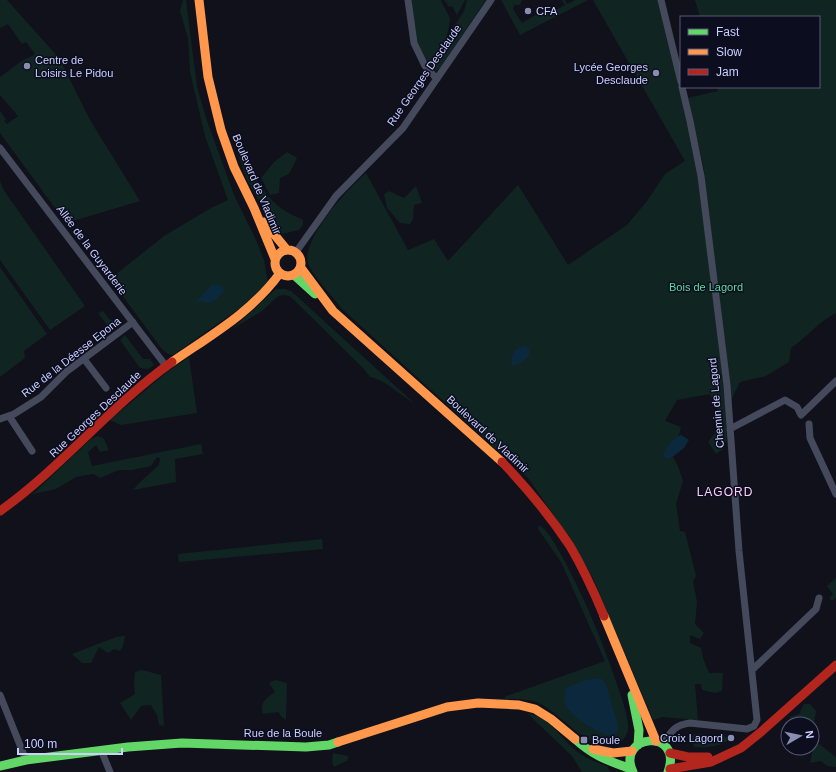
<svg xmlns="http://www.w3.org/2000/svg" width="836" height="772" viewBox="0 0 836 772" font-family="Arial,sans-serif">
<rect width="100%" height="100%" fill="#10111b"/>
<path fill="#102521" d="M0 0H7L59 58 90 120 140 201 66 223 0 133V111L6 119 4 121 7 124 18 116 0 95V77L23 60 32 56 35 54 26 42 22 44 8 24 0 28Z
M183 0H186L197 87 206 118 234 195 256 240 264 260 268 283 240 308 173 355 168 354 162 349 110 279 164 236 211 208 228 200 205 136 190 72 188 38 180 11Z
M411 0H441V1L450 18 449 26 446 39 464 11 467 0H486L439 69 436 71 424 58 415 36Z
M444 0H465L457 15 452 6 449 7Z
M501 0H522L520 5H514L513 9 522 23 549 7 552 12 565 5 562 0H565L567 4 575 0H588L520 35Z
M593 0H661L705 185 704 169 688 98 718 91 717 87H819V17H700L695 0H836V313C819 321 806 338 791 348L789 362 766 376 740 382 732 398 725 406 727 437 723 449 716 454 708 442 719 428V413L710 394 677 400 665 421 681 427 679 435 678 436 670 459 673 457 678 466 683 481 676 504 680 531 685 532 696 576 693 581 697 602 695 624 704 633 700 639 690 635V643L701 648 703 658 709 673H723L722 691 715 693 702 690 701 684H695L698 720 662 717 653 720 593 578 573 543 528 478 341 308C332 295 316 280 309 266 298 241 349 188 366 173L408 250 434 239 448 261 518 185 568 265 627 225 647 201 665 174 685 161Z
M237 151 242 152C255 175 265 201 289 213 293 216 298 217 303 220V225L299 230 282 234 260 203 246 178Z
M287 152 297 158 289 174 280 178 279 193 270 195 261 178 274 162Z
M0 181 3 189 85 306 50 330 0 260Z
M416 186 422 203 414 205 413 219 410 224 400 223 387 208 384 194 389 191 404 198Z
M0 267 47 334 24 351 25 358 0 377Z
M276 289H285L291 291 414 403C400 395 384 379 370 377L364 369 291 297 285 295 278 296 262 311 232 329Z
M103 311 110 320 116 321 118 323 110 329 98 313Z
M125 335 143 359H150L154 365 148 369 140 368 120 340Z
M189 357 197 413 121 425 110 420 166 373Z
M98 436 104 439 109 450 100 452 96 445 88 452 92 466 201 444 203 454 175 459 176 482 133 490 138 484 159 465 160 458 157 457 151 466 132 470H119L100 478 93 474 76 477 56 489 33 494 91 439Z
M539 525C546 529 552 539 556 546 582 590 604 645 620 693 623 703 629 719 628 729 628 734 623 741 618 743 589 755 561 712 537 702 531 700 514 698 507 699L504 697 605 661 561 562 538 529Z
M322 539 323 549 179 562 178 554Z
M836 578V598L832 601 829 598 833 594 827 586Z
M125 636 123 646 120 651 114 649 108 653 99 647 91 663H82L72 654 116 637Z
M142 670 161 675 164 726 159 725 157 715 151 705 141 706 131 720 120 703 135 694 134 683 135 672Z
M275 680 287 683 286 720 282 717 278 712 263 714C259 703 266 698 275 692L269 683Z
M804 704H810L816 711 814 724 812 726V724H791L790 717 799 714Z
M528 714C549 715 563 742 579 753 588 759 597 763 607 766L610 772H582L572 756Z
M694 734 727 737 728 740C720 747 704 748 694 747L692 739Z
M819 744 836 757V767L827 766 821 761 810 763 813 747Z
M333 753 348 756V760L334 767 332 762Z"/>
<path fill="#0b283c" d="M212 285H219L223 287 224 291 214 301 208 303 200 301 194 304V303C202 298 205 290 212 285Z
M525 346 529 348V355C524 361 519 366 512 365 509 354 515 348 525 346Z
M681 435 689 440 684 448 670 459 665 458 663 455C667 448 672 437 681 435Z
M601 678 606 684 617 722 618 728 617 733C614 734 611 736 608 735 599 734 573 717 568 709 563 703 564 695 566 688L585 680Z"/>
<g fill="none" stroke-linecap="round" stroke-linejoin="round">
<path stroke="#45495c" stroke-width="7" d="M408 0 414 43 425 66 437 79
M661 0 681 82
M0 148 166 366
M296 252 336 196 403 128 491 0
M84 359 106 388
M9 416 32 451
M0 419 14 414 41 397 66 372 133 322
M809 424 810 438 836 494
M730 429 785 400 797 407 801 415 836 381
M752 670 816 609 819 598
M0 695 26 760
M663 744C671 732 674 725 690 723L747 729 754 726 757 720 739 551 727 385 701 176 690 121 682 87
M101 750 110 772"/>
<path stroke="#63d668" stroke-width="9" d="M294 275 315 294
M632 695 639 730 638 745
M575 739C595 757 607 760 631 769
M0 766 26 760 128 747 182 743 306 747 329 745 338 742
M633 772C615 734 684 727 668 772"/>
<path stroke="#ff974d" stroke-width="9" d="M199 0 208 77 221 130 234 167 254 208 275 259
M264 222 287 250
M275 263a13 13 0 1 1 26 0a13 13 0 1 1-26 0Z
M301 268 333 311 502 462
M172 362C211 335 252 312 280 273
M604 616 656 741
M338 742 447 707 478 703 519 705 535 709 551 719 575 739
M593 749 613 753 632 751"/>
<path stroke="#b3261e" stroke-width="9" d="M502 462C527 488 550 516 570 546 583 568 594 592 604 616
M0 511C62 467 110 406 172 362
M670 753 688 757H708
M670 769 711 762 741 748 761 732 836 665"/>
</g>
<g fill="#8a8daf" stroke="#0c0d1f" stroke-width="1.5">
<circle cx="528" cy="11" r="4"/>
<circle cx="27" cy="66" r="4"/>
<circle cx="656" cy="73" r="4"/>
<circle cx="731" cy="738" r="4"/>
<rect x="580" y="736" width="8" height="8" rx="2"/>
</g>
<g text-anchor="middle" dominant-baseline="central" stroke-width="3" stroke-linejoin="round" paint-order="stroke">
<g font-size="11" fill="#cbd0fe" stroke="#0c0d1f" text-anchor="start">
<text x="536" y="11">CFA</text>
<text x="35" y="60">Centre de<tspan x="35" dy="13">Loisirs Le Pidou</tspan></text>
<text x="648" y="67" text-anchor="end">Lycée Georges<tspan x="648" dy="13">Desclaude</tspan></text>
<text x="723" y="738" text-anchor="end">Croix Lagord</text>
<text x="592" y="740">Boule</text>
</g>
<g font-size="11" fill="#cbd0fe" stroke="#0c0d1f">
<text transform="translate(424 75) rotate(-55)">Rue Georges Desclaude</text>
<text transform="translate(257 184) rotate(67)">Boulevard de Vladimir</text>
<text transform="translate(92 250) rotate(53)">Allée de la Guyarderie</text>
<text transform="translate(71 357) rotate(-38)">Rue de la Déesse Epona</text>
<text transform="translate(716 403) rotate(-95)">Chemin de Lagord</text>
<text transform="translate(95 414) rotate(-43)">Rue Georges Desclaude</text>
<text transform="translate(488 434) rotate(43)">Boulevard de Vladimir</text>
<text x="283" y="733">Rue de la Boule</text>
</g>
<g font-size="11" fill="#59dc9e" stroke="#0c0d1f">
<text x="706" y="287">Bois de Lagord</text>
</g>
<g font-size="12" letter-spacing="1" fill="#fecdf7" stroke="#0c0d1f">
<text x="725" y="492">LAGORD</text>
</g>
</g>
<rect x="680" y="16" width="140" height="72" fill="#0c0d1f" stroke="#585b78"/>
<rect x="688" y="29" width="20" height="6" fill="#63d668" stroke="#585b78"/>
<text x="716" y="36" font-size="12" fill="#cbd0fe">Fast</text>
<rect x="688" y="49" width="20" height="6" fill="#ff974d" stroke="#585b78"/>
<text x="716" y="56" font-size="12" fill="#cbd0fe">Slow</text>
<rect x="688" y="69" width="20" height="6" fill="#b3261e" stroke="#585b78"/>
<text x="716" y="76" font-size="12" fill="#cbd0fe">Jam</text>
<g transform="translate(800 736) rotate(81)"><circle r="19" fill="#0c0d1f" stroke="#585b78"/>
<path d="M0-3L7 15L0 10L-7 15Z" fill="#8a8daf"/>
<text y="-6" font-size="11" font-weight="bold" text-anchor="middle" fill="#cbd0fe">N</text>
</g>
<path d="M18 748v6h104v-6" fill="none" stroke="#cbd0fe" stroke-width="2"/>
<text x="24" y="748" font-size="12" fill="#cbd0fe" stroke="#0c0d1f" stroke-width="3" paint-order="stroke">100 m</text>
</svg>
